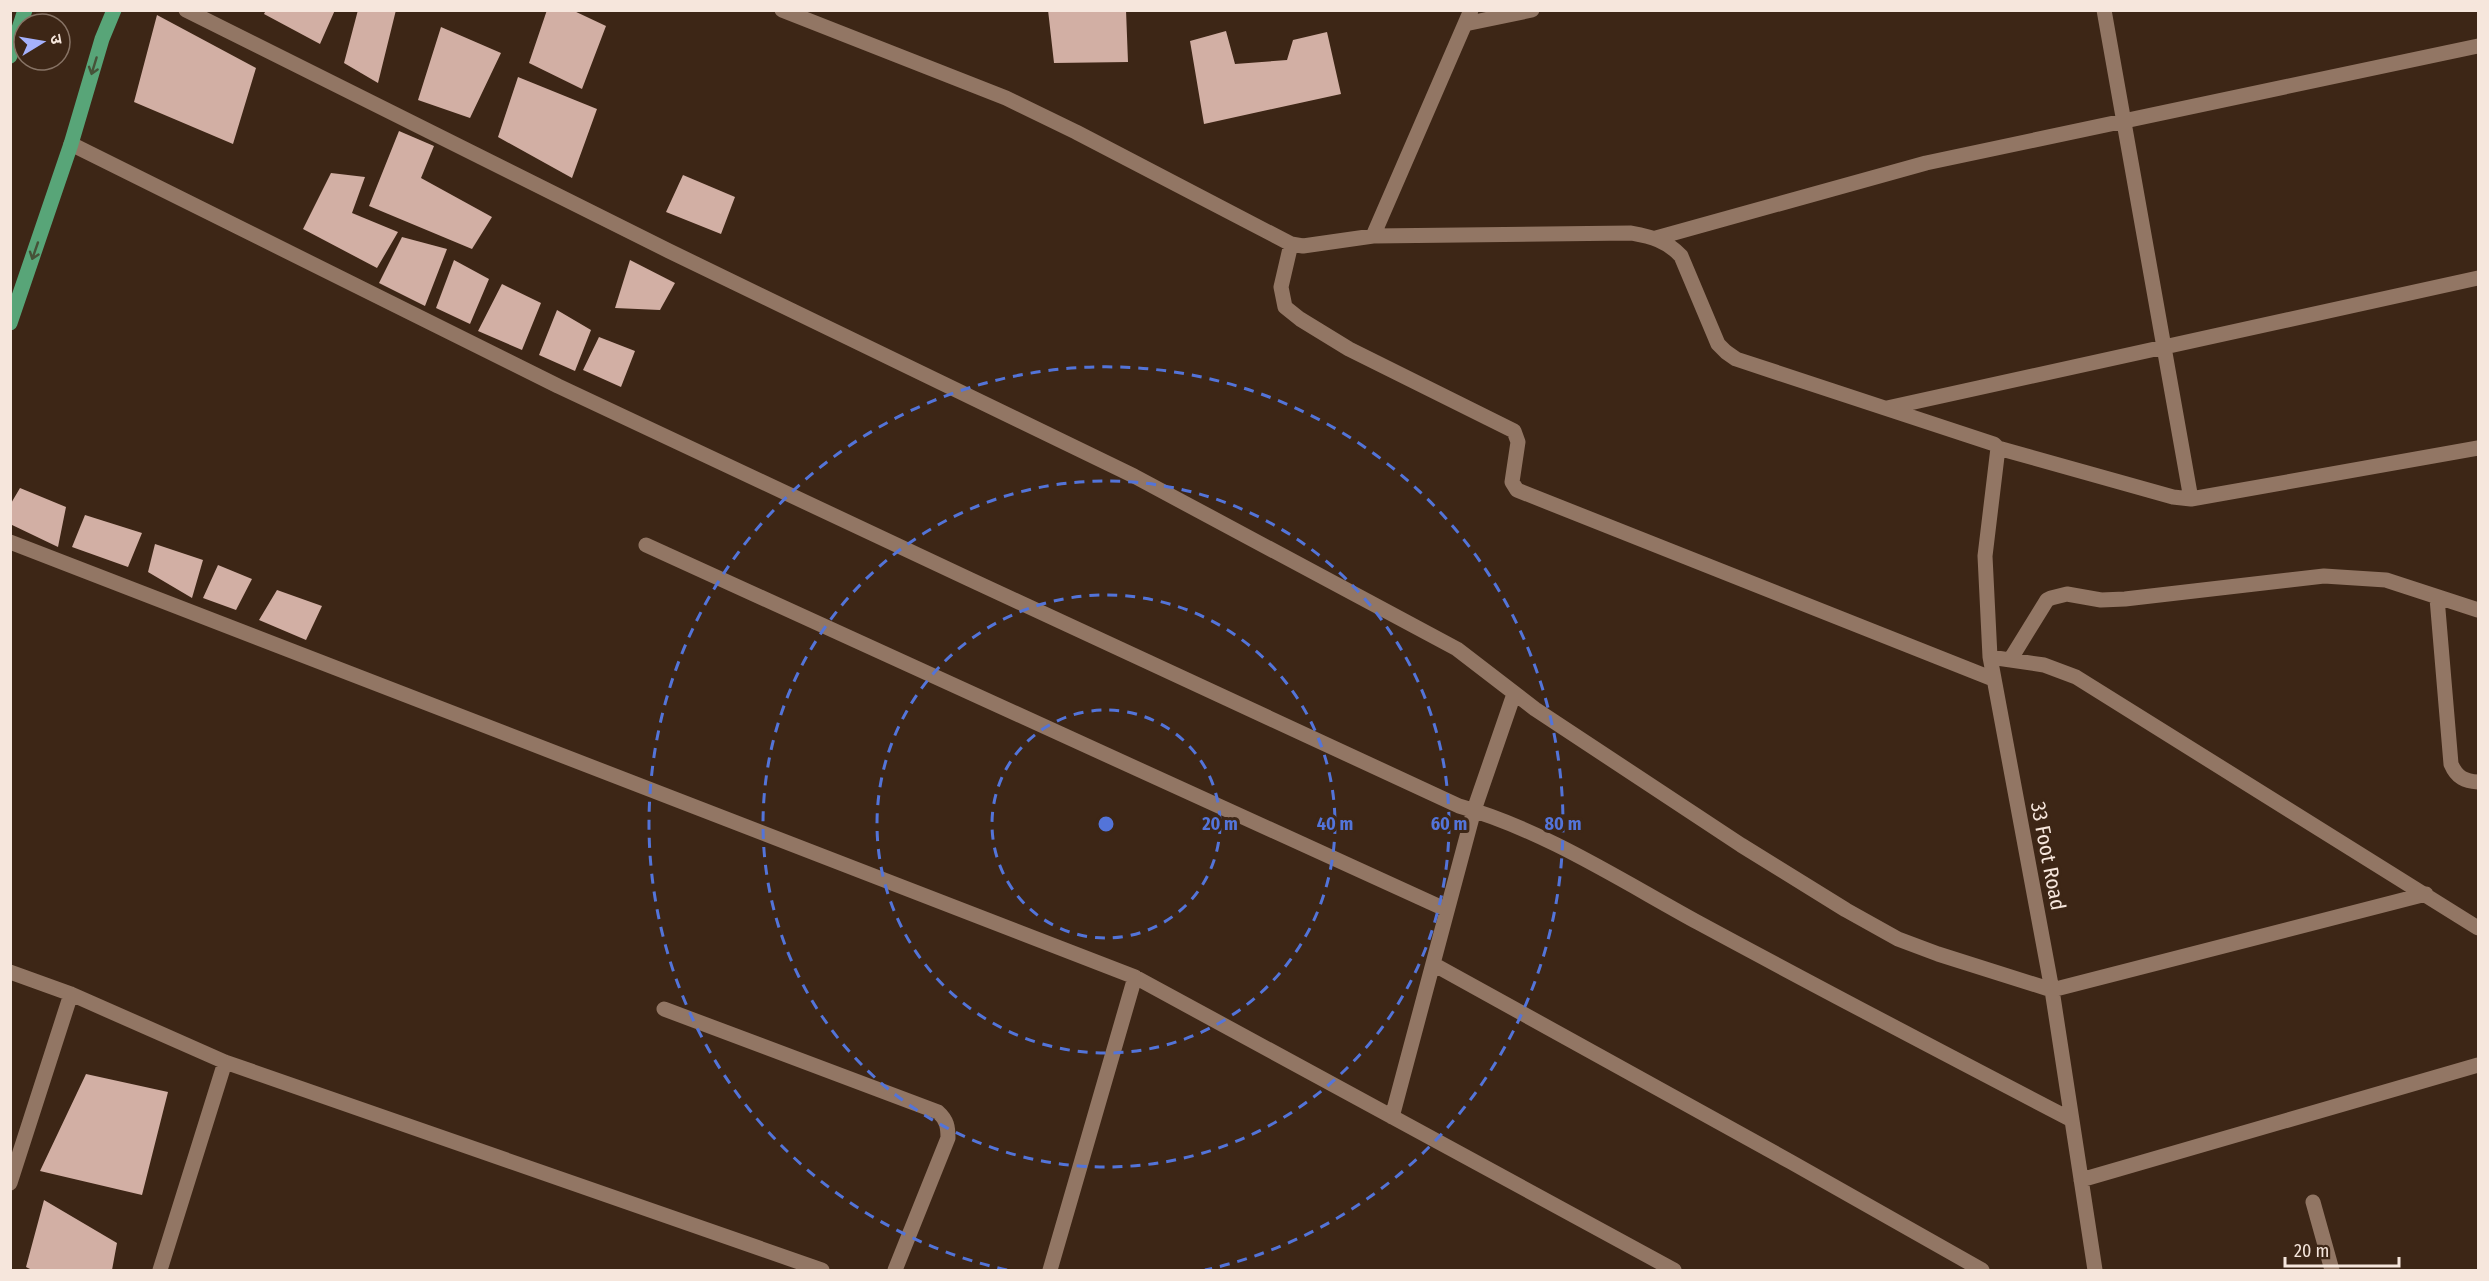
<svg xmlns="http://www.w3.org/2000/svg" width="2489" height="1281" viewBox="0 0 2489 1281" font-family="'Fira Sans Condensed','Noto Sans Devanagari',sans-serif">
<rect width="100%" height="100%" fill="#3d2616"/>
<path fill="#d2afa4" d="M266 10H335L320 44 264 14Z
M358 10H396L378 83 344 63Z
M547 10H572L606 26 582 89 529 63Z
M1048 10H1126L1128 62 1054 63Z
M157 15 256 68 233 144 134 102Z
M441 27 501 53 470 118 418 100Z
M1226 31 1235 64 1287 60 1293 40 1327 32 1341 94 1204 124 1190 41Z
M518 77 597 109 572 178 498 137Z
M399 131 434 146 421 178 492 217 472 249 369 206Z
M331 173 365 177 352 213 398 232 377 268 303 229Z
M683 175 735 197 721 234 666 212Z
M402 237 447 249 425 306 379 283Z
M454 260 489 279 470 324 436 308Z
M630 260 675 283 660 310 615 308Z
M502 284 541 303 522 350 478 331Z
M557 310 591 330 575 371 539 355Z
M599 337 635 351 621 387 583 370Z
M20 488 66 507 58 547 10 524V505Z
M85 515 142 533 128 567 72 547Z
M155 544 203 560 192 598 148 572Z
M218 565 252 579 236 610 203 598Z
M277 590 322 606 306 640 259 620Z
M86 1074 168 1092 142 1195 40 1171Z
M44 1200 117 1243 112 1270H32L26 1267Z"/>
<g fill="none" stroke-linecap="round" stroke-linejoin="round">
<path stroke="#927664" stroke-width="15" d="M186 10 669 251 1134 476 1457 649 1535 709 1741 845 1846 910 1898 939 1938 954 2052 990 2426 894
M782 10 1006 98 1076 132 1291 244 1303 246 1373 236 1631 233C1652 237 1666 240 1681 256L1718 344 1726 352 1736 359 1994 444 1998 448 2173 497 2191 499 2478 448
M2104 10 2191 499
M1465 24 1532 10
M71 144 558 386 969 579 1459 806C1544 830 1622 881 1699 923 1823 990 1947 1055 2072 1120
M1373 236 1471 10
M1656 238 1926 163 2478 46
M1291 244 1281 287 1285 307 1300 319 1349 349 1514 431 1518 442 1512 482 1517 490 1993 679
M1887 408 2478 278
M1998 448 1985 556 1990 657 2052 990 2095 1270
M10 542 1135 977 1674 1270
M646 545 1447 910
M2437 598 2451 764C2457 778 2465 781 2478 782
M1990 657 2044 665 2076 677 2478 928
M2010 660 2047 600 2051 598 2067 594 2101 600 2125 599 2324 576 2386 580 2478 610
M1433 964 1791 1162 1982 1270
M10 972 71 994 225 1062 822 1270
M664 1009 938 1112C947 1120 948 1127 948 1138L895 1270
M1392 1117 1474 810 1514 694
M2081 1180 2478 1065
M10 1183 71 994
M2313 1202 2332 1270
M160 1270 225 1062
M1050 1270 1135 977"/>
<path stroke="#58a578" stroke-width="15" d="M10 56 25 10
M10 323 71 144 102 39 114 10"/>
</g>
<defs><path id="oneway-shaft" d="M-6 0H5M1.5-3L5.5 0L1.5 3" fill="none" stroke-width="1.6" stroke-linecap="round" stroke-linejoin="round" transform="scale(1.5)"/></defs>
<g stroke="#465238">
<use href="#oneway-shaft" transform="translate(94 66) rotate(107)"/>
<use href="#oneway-shaft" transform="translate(35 251) rotate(109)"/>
</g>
<g fill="none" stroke="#5374d9" stroke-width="3" stroke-dasharray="10 8">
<circle cx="1106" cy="824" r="114"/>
<circle cx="1106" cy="824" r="229"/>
<circle cx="1106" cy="824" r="343"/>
<path d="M1007 1270A457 457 0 1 1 1205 1270"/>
</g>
<g text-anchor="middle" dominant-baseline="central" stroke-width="6" stroke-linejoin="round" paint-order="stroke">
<g font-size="21" fill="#f6e6dc" stroke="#3d2616">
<text transform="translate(2048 856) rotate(79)">33 Foot Road</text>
</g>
</g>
<circle cx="1106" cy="824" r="9" fill="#5374d9" stroke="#3d2616" stroke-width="3"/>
<g font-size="18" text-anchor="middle" font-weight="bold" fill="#5374d9" stroke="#3d2616" stroke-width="6" stroke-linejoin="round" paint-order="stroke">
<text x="1220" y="830">20 m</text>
<text x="1335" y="830">40 m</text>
<text x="1449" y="830">60 m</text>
<text x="1563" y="830">80 m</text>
</g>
<rect width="2489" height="1281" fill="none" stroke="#f6e6dc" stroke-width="24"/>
<g transform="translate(42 42) rotate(79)"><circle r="28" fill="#3d2616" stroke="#877365" stroke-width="1.5"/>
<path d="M0-4.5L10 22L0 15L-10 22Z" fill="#a5b1fc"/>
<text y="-9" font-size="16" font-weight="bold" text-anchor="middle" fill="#f6e6dc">उ</text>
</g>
<path d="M2285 1257v9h114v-9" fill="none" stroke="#f6e6dc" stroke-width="3"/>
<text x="2294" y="1257" font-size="18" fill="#f6e6dc" stroke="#3d2616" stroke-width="4.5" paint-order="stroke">20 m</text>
</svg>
